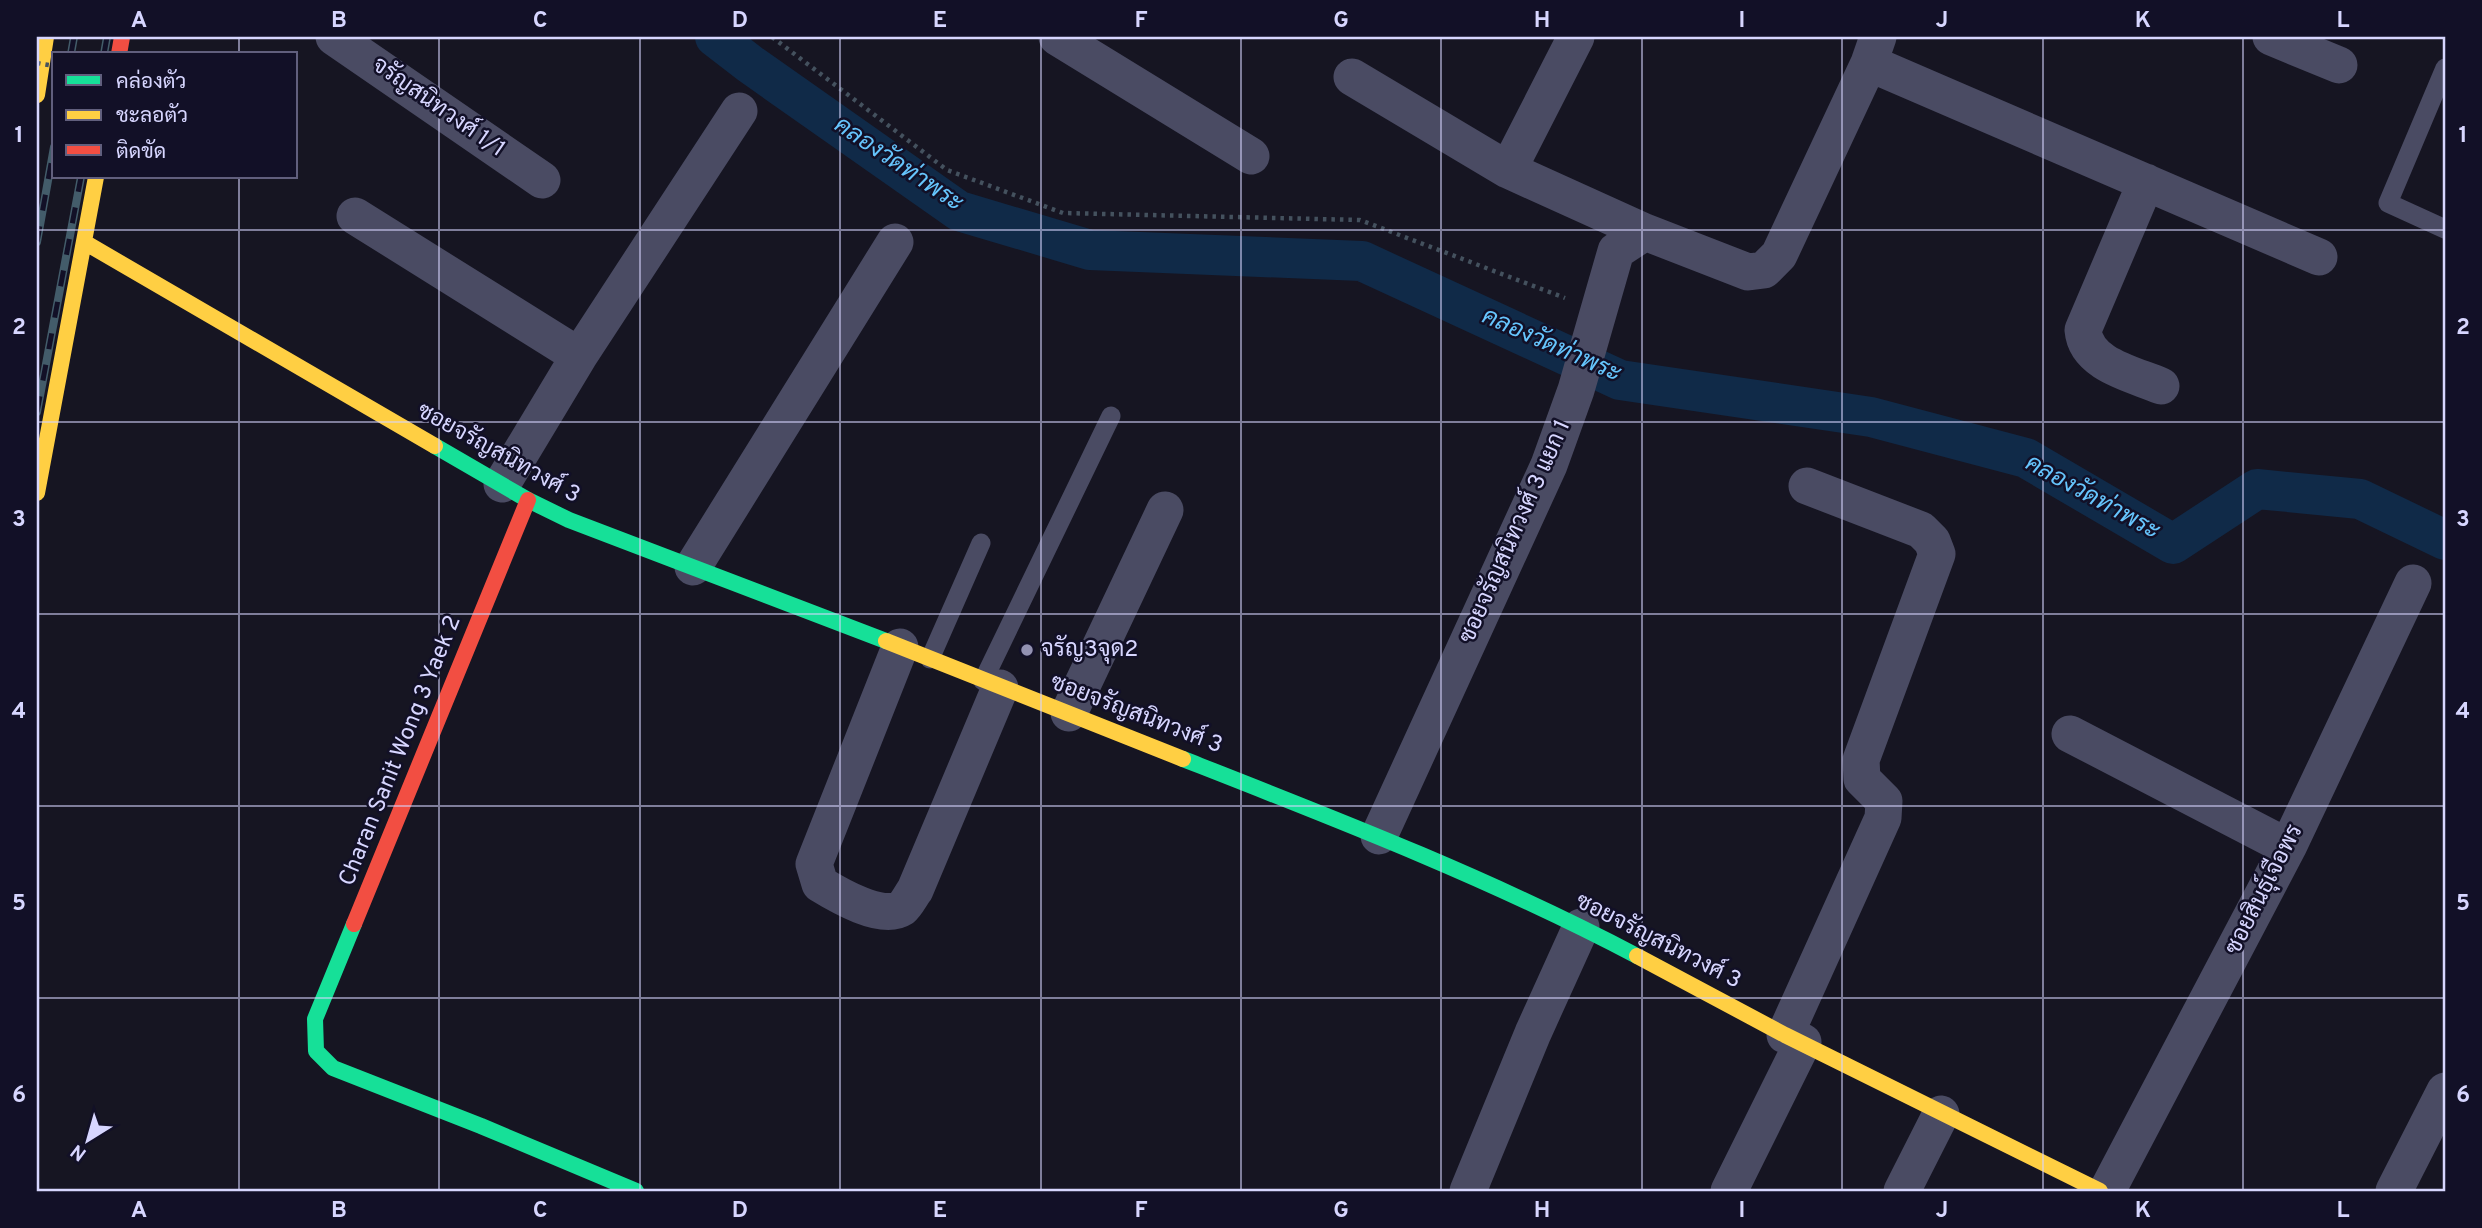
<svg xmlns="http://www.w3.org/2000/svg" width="2482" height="1228" viewBox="0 0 2482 1228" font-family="Overpass,Sarabun,sans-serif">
<rect width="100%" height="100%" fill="#161522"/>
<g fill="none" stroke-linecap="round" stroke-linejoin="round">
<path stroke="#102a48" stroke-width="40" d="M715 37 750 64 959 211 1090 250 1362 261 1620 380 1871 417 2026 458 2173 544 2257 489 2360 499 2445 540"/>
<path stroke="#44515e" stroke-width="4.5" stroke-dasharray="3.5 5" stroke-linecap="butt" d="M772 37 947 170 1063 213 1360 220 1565 298"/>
<path stroke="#4a4b63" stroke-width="19" d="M2445 68 2388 203 2445 229
M930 659 981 543
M983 681 1111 416"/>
<path stroke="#4a4b63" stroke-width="37" d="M334 37 542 180
M1057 37 1251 156
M2271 37 2339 65
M1869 63 2319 257
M1352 77 1508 170 1645 232 1748 272 1764 270 1779 255 1869 63 1878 37
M1508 170 1576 37
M2146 182 2083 330C2086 365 2133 374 2161 386
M355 216 579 356
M502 484 579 356 739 111
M693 567 895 242
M900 647 814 864 820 884C838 895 882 921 902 908 907 904 911 895 915 890L1000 688
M1069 713 1165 510
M2070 734 2288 847
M1379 836 1549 465 1576 390 1616 251 1645 232
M1785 1035 1883 818 1884 801 1862 779 1861 760 1937 554 1932 541 1921 530 1807 486
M1468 1191 1533 1033 1581 927
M1729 1191 1803 1042
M1902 1191 1941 1114
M2107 1191 2288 847 2413 583
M2394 1191 2445 1091"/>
<path stroke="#16e098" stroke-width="16" d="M435 446 528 500 569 520 886 641
M1183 759C1336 819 1491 879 1637 956
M354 924 315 1019 316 1051 333 1068 481 1126 636 1191"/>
<path stroke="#ffcf43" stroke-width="16" d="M37 95 46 37
M84 242 435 446
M37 493 96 177
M886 641 1183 759
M1637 956 1785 1035 2100 1191"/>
<path stroke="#f24e42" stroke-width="16" d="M119 54 122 37
M354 924 528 500"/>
<g stroke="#435c6a" stroke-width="8">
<path id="rail" d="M71 54 74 37
M104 54 107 37
M37 242 54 147
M37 412 81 177"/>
</g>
<use href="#rail" stroke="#121027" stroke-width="5" stroke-dasharray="16" stroke-linecap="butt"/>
<path stroke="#44515e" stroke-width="4.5" stroke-dasharray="3.5 5" stroke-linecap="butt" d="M37 63 54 66"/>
</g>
<path fill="none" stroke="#d7d6ff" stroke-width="2" stroke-opacity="0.55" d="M239 37V54M439 37V1191M640 37V1191M840 37V1191M1041 37V1191M1241 37V1191M1441 37V1191M1642 37V1191M1842 37V1191M2043 37V1191M2243 37V1191M239 177V1191M37 230H2445M37 422H2445M37 614H2445M37 806H2445M37 998H2445"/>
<circle fill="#9392b2" stroke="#121027" stroke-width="2.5" cx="1027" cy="650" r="7"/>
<g text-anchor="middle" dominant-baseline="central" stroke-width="5" stroke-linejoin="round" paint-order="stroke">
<g font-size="23" fill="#d7d6ff" stroke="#121027">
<text transform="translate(438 108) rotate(35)">จรัญสนิทวงศ์ 1/1</text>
<text transform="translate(498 454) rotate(29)">ซอยจรัญสนิทวงศ์ 3</text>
<text transform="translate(1516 532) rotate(-66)">ซอยจรัญสนิทวงศ์ 3 แยก 1</text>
<text transform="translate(1136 715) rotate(21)">ซอยจรัญสนิทวงศ์ 3</text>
<text transform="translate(401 751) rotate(-68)">Charan Sanit Wong 3 Yaek 2</text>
<text transform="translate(2265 890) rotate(-63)">ซอยสินธุ์เจือพร</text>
<text transform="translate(1658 942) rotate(27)">ซอยจรัญสนิทวงศ์ 3</text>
</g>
<g font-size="23" fill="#d7d6ff" stroke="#121027" text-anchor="start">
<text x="1041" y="650">จรัญ3จุด2</text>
</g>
<g font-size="24" font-style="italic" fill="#66c5fd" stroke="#121027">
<text transform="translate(898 165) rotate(34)">คลองวัดท่าพระ</text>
<text transform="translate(1551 346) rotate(24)">คลองวัดท่าพระ</text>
<text transform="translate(2092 498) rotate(29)">คลองวัดท่าพระ</text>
</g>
</g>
<rect width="2482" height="1228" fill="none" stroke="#121027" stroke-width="77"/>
<rect x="52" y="52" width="245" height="126" fill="#121027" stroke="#615f7d" stroke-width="2"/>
<rect x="66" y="75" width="35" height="10" fill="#16e098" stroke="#615f7d" stroke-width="2"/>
<text x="116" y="88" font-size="21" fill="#d7d6ff">คล่องตัว</text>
<rect x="66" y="110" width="35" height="10" fill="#ffcf43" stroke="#615f7d" stroke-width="2"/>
<text x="116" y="122" font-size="21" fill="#d7d6ff">ชะลอตัว</text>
<rect x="66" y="145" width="35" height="10" fill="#f24e42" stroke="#615f7d" stroke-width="2"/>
<text x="116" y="158" font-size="21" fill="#d7d6ff">ติดขัด</text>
<g transform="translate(88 1140) rotate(217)" stroke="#121027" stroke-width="5" paint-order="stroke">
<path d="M0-5L12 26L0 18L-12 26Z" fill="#d7d6ff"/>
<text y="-10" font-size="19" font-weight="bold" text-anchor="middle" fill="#d7d6ff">N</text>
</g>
<rect x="38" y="38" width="2406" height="1152" fill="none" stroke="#d7d6ff" stroke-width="2.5"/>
<g font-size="23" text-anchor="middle" font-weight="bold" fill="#d7d6ff">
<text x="139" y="27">A</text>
<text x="339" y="27">B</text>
<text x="540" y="27">C</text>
<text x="740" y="27">D</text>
<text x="940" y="27">E</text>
<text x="1141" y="27">F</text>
<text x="1341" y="27">G</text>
<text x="1542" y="27">H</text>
<text x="1742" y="27">I</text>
<text x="1942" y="27">J</text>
<text x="2143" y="27">K</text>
<text x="2343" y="27">L</text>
<text x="19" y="142">1</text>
<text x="2463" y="142">1</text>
<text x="19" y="334">2</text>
<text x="2463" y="334">2</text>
<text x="19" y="526">3</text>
<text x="2463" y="526">3</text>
<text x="19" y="718">4</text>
<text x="2463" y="718">4</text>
<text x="19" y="910">5</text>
<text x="2463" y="910">5</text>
<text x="19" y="1102">6</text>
<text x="2463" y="1102">6</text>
<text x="139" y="1217">A</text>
<text x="339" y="1217">B</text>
<text x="540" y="1217">C</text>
<text x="740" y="1217">D</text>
<text x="940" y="1217">E</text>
<text x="1141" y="1217">F</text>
<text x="1341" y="1217">G</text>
<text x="1542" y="1217">H</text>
<text x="1742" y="1217">I</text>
<text x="1942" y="1217">J</text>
<text x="2143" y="1217">K</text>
<text x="2343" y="1217">L</text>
</g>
</svg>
